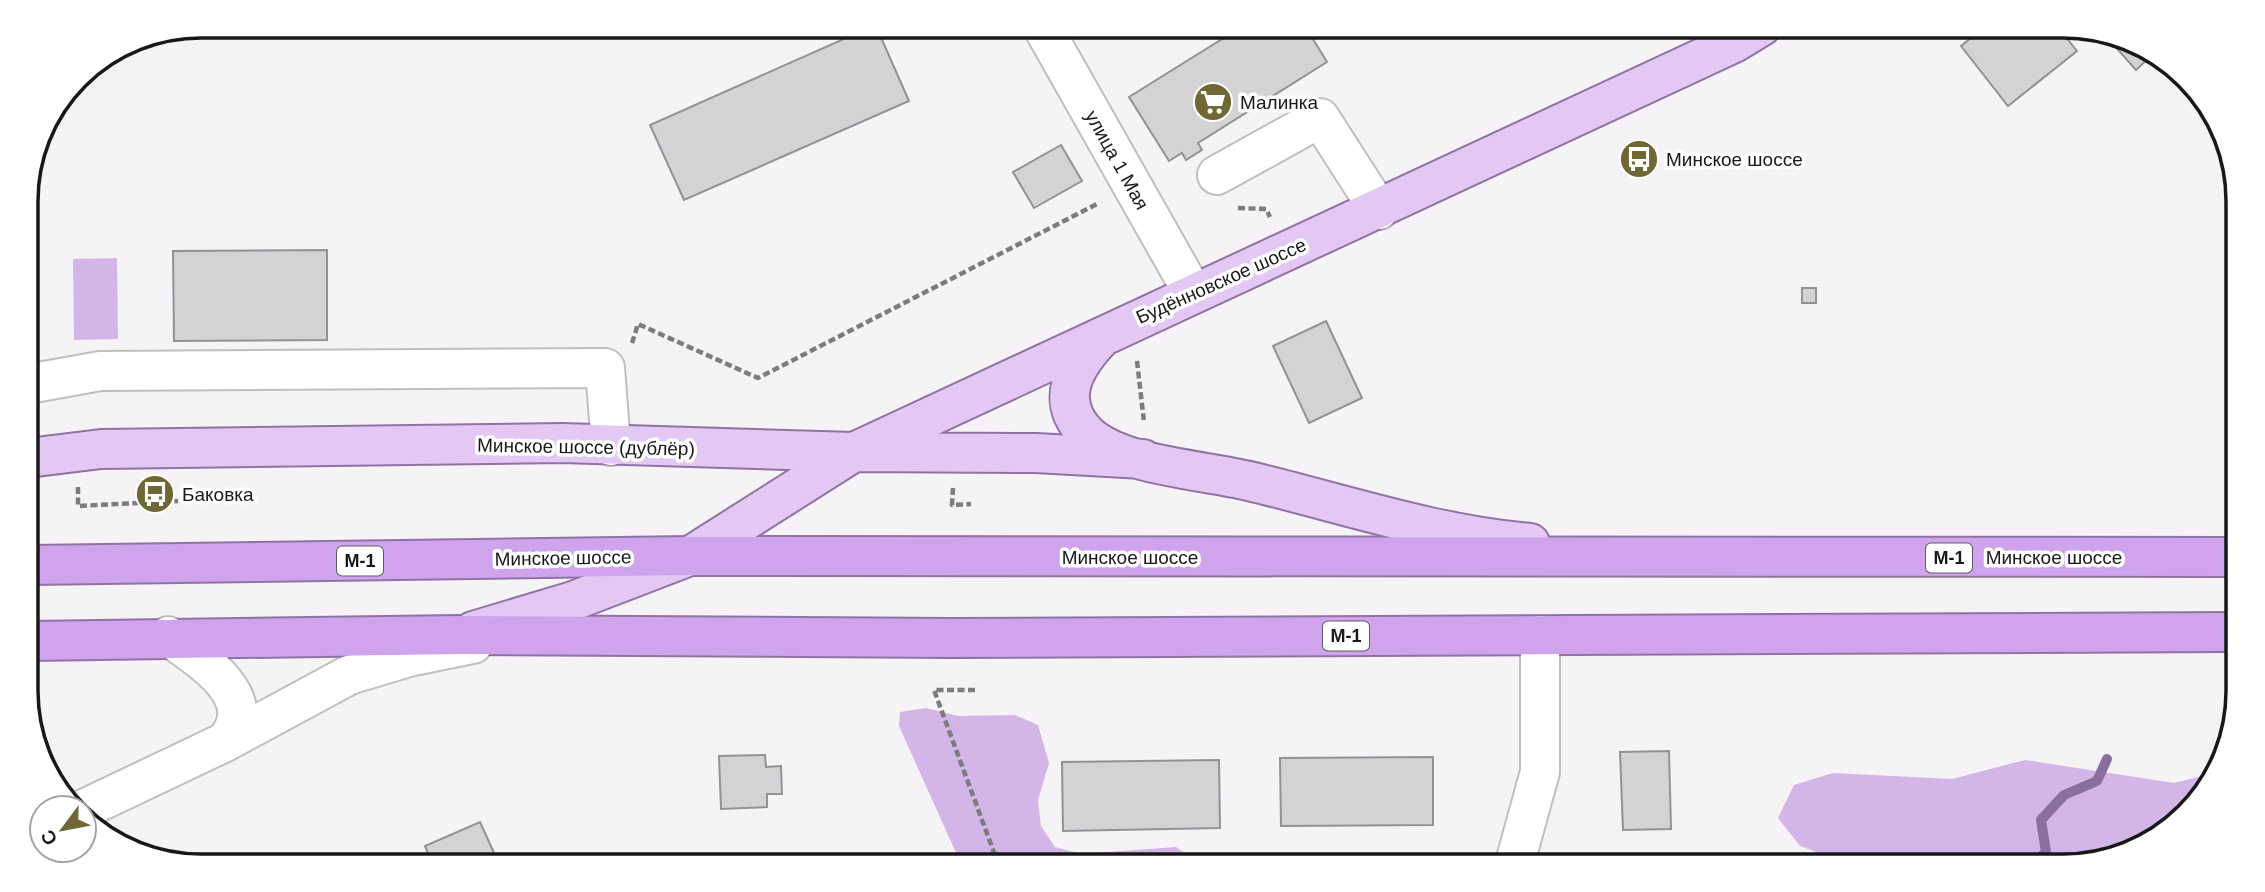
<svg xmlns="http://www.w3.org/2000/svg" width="2265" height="892" viewBox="0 0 2265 892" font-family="Arial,sans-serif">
<rect width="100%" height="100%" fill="#f5f3f6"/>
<path fill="#d3b5e8" d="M117 258 118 339 74 340 73 259Z
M926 708 958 716 1015 715 1038 725 1049 763 1038 800 1041 826 1055 847 1081 854 1176 847 1203 866H962L899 726 900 712Z
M2025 760 2174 783 2210 774 2170 830 2075 865H1919L1913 858 1835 859 1800 846 1778 818 1794 785 1833 773 1952 779Z"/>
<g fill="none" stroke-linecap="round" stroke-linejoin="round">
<path stroke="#896f9c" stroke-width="10" d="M2032 865 2046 852 2041 820 2064 795 2097 781 2107 759"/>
</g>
<path fill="#d4d2d5" stroke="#939194" stroke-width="2" d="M873 26H876L909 101 684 200 650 125Z
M1243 26H1305L1327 62 1198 143 1202 150 1186 160 1182 153 1169 161 1129 97Z
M1986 26H2057L2077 51 2008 106 1961 46Z
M2103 33 2120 36 2151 56 2136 70Z
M1061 145 1082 181 1034 208 1013 172Z
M327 250V340L174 341 173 251Z
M1802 288H1816V303H1802Z
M1326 321 1362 398 1309 423 1273 346Z
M37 338V369H28L27 339Z
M1669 751 1671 829 1623 830 1620 752Z
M765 755 766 767 781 766 782 794H767V807L721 809 719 756Z
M1433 757V825L1281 826 1280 758Z
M1219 760 1220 828 1063 831 1062 762Z
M480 822 500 866H433L425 846Z"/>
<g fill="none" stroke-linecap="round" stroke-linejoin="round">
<g stroke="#c0bec1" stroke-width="42">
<path id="minor" d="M1042 26 1193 293
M1217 175 1320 118 1379 210
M28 384 100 371 605 368 611 446
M168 636C200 660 264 697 225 742
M84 809 225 742 349 675 409 657 473 644
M1514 866 1540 772V635"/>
</g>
<g stroke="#9073a3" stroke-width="42">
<path id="major" d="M1102 337C1075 365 1053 400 1087 434 1121 466 1204 470 1249 481 1341 503 1435 535 1530 543
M28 458 101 449 562 443 854 452 1036 453 1143 459
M473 631 573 601 690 556 854 452 1734 43 1762 26"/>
</g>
<g stroke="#9073a3" stroke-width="42">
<path id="highway" d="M29 565 690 556 2232 557
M29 641 461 635 951 638 2231 632"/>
</g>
<path stroke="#7c7b7d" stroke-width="4.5" stroke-dasharray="7 3.5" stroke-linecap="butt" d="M1238 208 1266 209 1270 217
M632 343 638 324 758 378 1099 203
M1137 361 1144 422
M78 487V506L178 501
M953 488 952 505 971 504
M975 690H934L999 866"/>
<use href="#minor" stroke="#fff" stroke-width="38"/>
<use href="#major" stroke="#e3c8f4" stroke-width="38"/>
<use href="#highway" stroke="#d0a4ed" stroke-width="38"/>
</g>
<defs>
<g id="supermarket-disc" transform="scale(2.0125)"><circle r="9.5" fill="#6f6834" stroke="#fff"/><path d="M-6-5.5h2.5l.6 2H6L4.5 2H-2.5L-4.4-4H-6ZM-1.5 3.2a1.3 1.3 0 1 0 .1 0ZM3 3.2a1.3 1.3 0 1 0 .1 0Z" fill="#fff"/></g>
<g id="bus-disc" transform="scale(2.0125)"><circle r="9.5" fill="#6f6834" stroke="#fff"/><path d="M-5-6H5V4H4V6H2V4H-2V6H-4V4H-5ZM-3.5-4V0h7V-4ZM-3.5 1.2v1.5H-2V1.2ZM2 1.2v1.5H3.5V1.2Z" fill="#fff"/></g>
</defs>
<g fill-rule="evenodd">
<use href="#supermarket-disc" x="1213" y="102"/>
<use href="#bus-disc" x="1639" y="159"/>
<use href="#bus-disc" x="155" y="494"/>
</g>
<g text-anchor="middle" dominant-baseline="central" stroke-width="7" stroke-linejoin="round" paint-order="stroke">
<g fill="#fff" stroke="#5d5d5e" stroke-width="2">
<rect x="1926" y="543.5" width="46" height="29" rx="5"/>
<rect x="337" y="546.5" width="46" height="29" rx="5"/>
<rect x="1323" y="621.5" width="46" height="29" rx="5"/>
</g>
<g font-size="18" font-weight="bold" fill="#181819">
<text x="1949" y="558">М-1</text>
<text x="360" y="561">М-1</text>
<text x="1346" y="636">М-1</text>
</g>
<g font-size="19" fill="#181819" stroke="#fff" text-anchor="start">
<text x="1240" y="102">Малинка</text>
<text x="1666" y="159">Минское шоссе</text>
<text x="182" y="494">Баковка</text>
</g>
<g font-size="19" fill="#181819" stroke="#fff">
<text transform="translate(1117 160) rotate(61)">улица 1 Мая</text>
<text transform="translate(1221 281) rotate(-24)">Будённовское шоссе</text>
<text transform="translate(586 447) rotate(1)">Минское шоссе (дублёр)</text>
<text x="1130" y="557">Минское шоссе</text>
<text x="2054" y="557">Минское шоссе</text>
<text transform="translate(563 558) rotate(-1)">Минское шоссе</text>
</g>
</g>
<path d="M0 0H2265V892H0ZM201 38H2063A163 163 0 0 1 2226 201V691A163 163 0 0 1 2063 854H201A163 163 0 0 1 38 691V201A163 163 0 0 1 201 38Z" fill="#fff" fill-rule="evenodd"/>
<path fill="none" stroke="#181819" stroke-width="3.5" d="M201 38H2063A163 163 0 0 1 2226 201V691A163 163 0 0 1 2063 854H201A163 163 0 0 1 38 691V201A163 163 0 0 1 201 38Z"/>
<g transform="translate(63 829) rotate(238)"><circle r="33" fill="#ffffff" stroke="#a3a3a3" stroke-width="2"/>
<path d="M0-5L12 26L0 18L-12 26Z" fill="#6f6834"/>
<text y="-10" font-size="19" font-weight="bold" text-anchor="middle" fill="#181819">С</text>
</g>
</svg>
